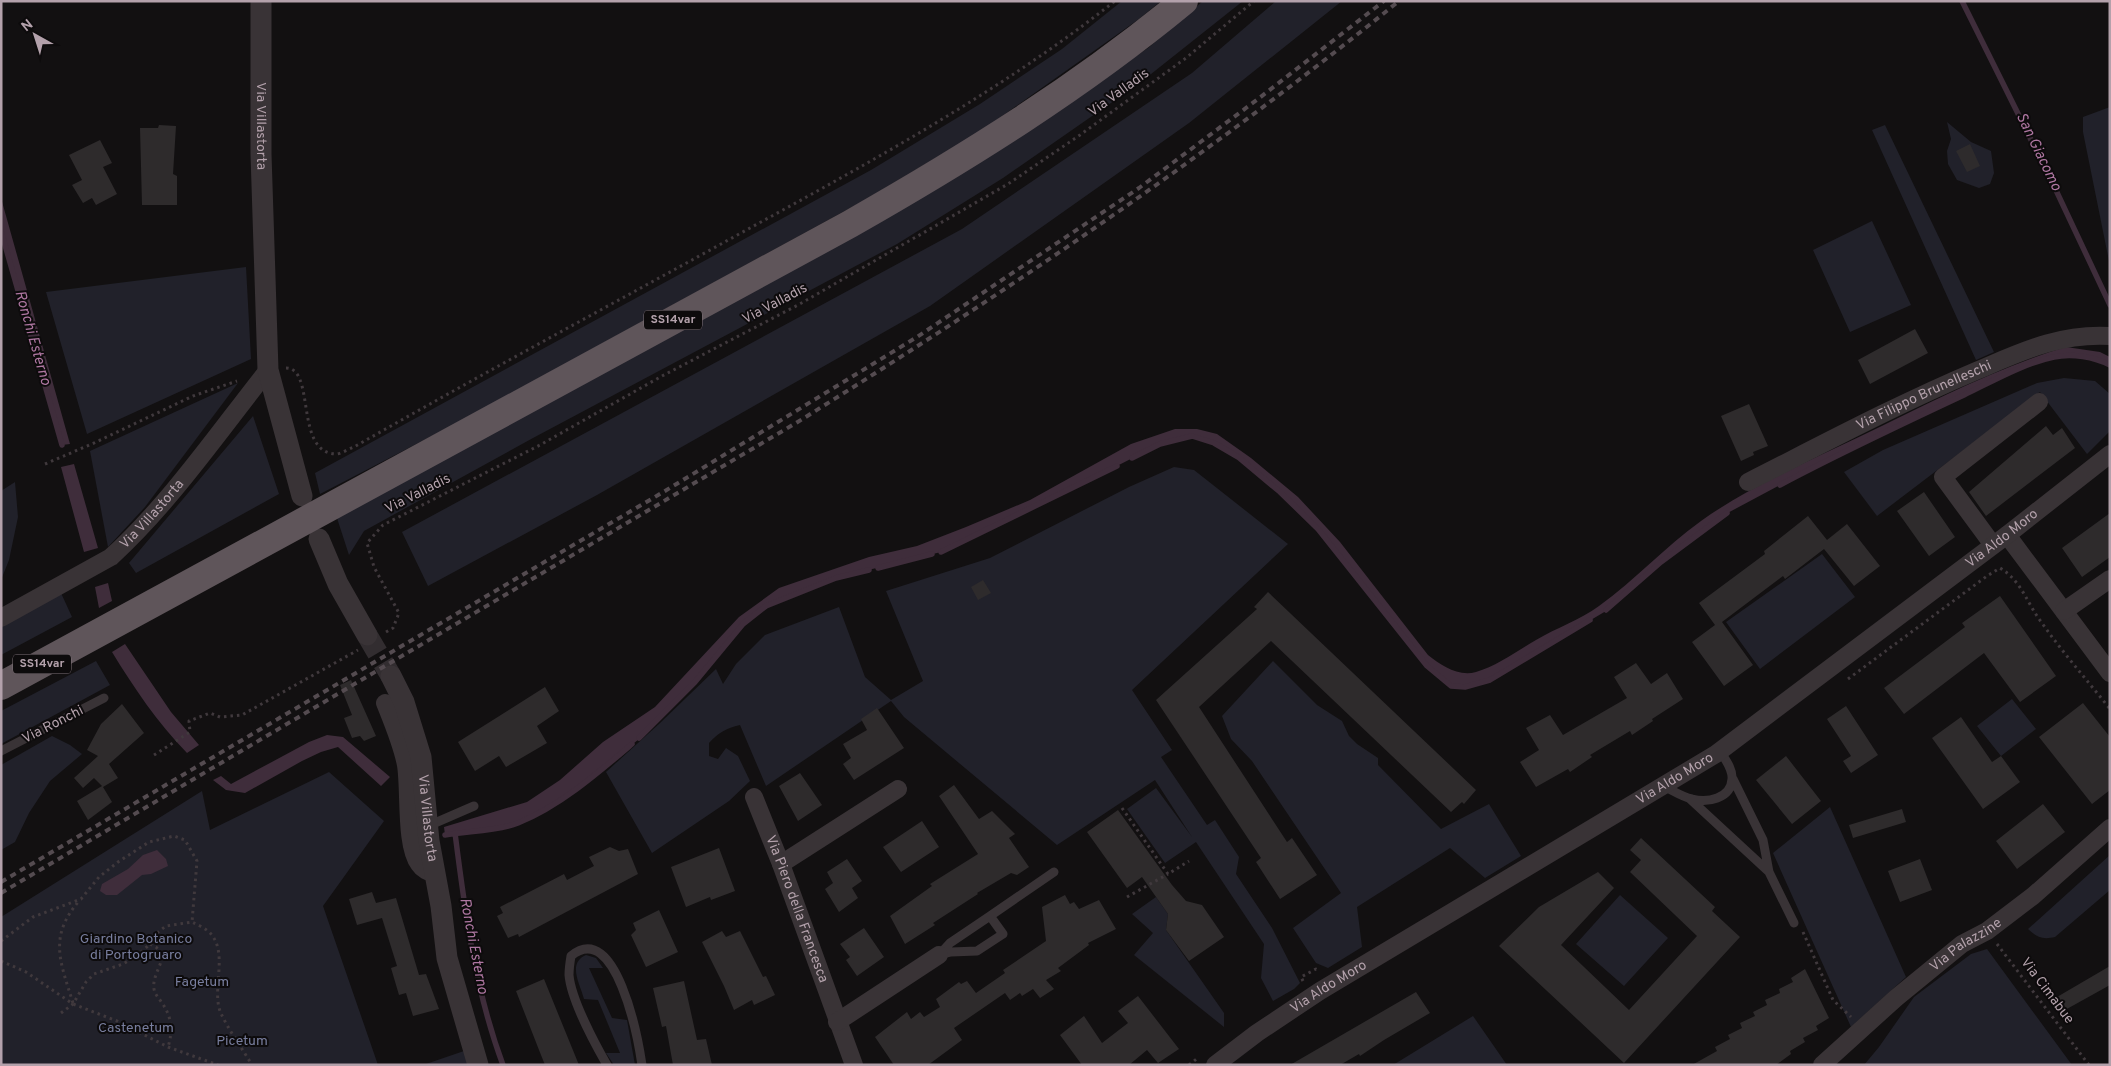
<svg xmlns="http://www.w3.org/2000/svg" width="2111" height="1066" viewBox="0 0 2111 1066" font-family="Overpass,sans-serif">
<rect width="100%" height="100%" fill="#121011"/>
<path fill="#21212a" d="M1122 1H1161L1139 19 981 131 863 201 453 425 320 494 315 473 871 170 980 104 1062 49Z
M1203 1H1243L1141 82 1003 178 897 244 533 438 364 531 349 555 336 515 1031 127 1148 48Z
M1276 1H1342L1189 123 930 306 597 495 428 586 402 532 962 229 1192 73Z
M2110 107V266L2083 132V117Z
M1947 122 1971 142 1991 151 1994 173 1990 184 1979 188 1957 180 1948 164 1947 151 1951 139Z
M1885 125 1994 352 1976 360 1872 130Z
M1872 221 1911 305 1850 332 1813 250Z
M246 267 251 359 87 434 46 292Z
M2064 378 2095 381 2110 394V431L2087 454 2040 392 1877 516 1844 472 1883 450 2037 383Z
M238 383 145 507 108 547 90 451Z
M253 416 279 494 136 573 129 563Z
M1174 467 1194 470 1288 544 1132 690 1172 750 1161 757 1207 825 1215 820 1239 857 1236 874 1272 928 1300 983 1294 989 1273 1001 1261 978 1264 944 1196 842 1165 863 1127 809 1156 788 1192 837 1155 780 1057 845 904 717 891 701 766 786 740 725C726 728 718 733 709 743V756L718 759 726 748 738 756 750 781 729 801 652 853 606 772 659 724 716 669 723 684 736 664 765 635 839 607 865 677 891 700 923 681 886 591 990 558 1129 487Z
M15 482 18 517 9 560 1 580V491Z
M1822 554 1855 597 1760 669 1726 622Z
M61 593 72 617 1 655V626Z
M96 661 110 685 1 744V711Z
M1273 661 1317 705 1342 721 1349 736 1357 744 1378 758V765L1441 829 1489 804 1521 856 1485 878 1450 848 1357 907 1362 947 1328 968 1316 963 1293 928 1341 893 1252 761 1231 739 1222 716Z
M2012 699 2036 729 2001 756 1977 726Z
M52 736 70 745 82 754 50 781 29 813 15 842 1 850V765Z
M329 772 384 821 323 906 378 1065H1V917L202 791 210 830Z
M1830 807 1906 977 1851 1027 1773 853Z
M2110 855V890L2055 937C2042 940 2037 937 2028 929Z
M1620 895 1668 938 1624 986 1576 944Z
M1156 897 1168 914 1166 930 1224 1013V1027L1134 955 1153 933 1132 914Z
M1987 949 2072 1065H1864L1879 1047 1914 997 1971 954Z
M586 955 596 958 603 968H589L612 1018 627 1020 635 1065H614L606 1053H620L598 1000 584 999C580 984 567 963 586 955Z
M1473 1016 1507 1065H1393Z
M464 1051 469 1065H423Z"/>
<path fill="#3f2d3b" d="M1 198 70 444 62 445 1 231Z
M2066 347 2100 352 2110 357V365L2099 359 2080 357H2055L2016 371 1851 447 1722 516 1661 562 1611 608 1490 680 1465 687 1451 686 1427 666 1319 529 1280 492 1238 457 1214 443 1192 436 1160 444 1066 492 945 551 836 578 766 606 743 624 695 682 645 734 598 773 561 799 517 824 445 835 444 827 527 802 560 780 603 742 655 707 739 617 779 588 869 557 917 546 966 527 1030 500 1131 444 1175 429H1197L1217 434 1251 458 1298 497 1340 542 1428 655C1441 665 1458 677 1476 672 1497 666 1517 651 1536 640 1556 628 1580 620 1599 606 1635 580 1665 547 1701 521 1750 486 1807 462 1861 436 1928 404 1995 368 2066 347Z
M74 464 98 548 84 552 61 467Z
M108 583 112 601 99 608 95 587Z
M125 644 171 712 199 745 187 753C157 722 134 688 112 652Z
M327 735 343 737 390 777 381 786 338 747 321 752 302 761 245 793 226 790 213 780 221 776 231 784 309 742Z
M157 850 166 859 168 866 151 874 142 875 117 895H106L100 891 102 884 128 869 143 855Z"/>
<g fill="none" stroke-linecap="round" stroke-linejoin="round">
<path stroke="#3f2d3b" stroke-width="5.5" d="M1962 1 2054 186 2110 305
M1 231 62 445
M1132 458 1160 444 1192 436 1214 443 1238 457 1280 492 1318 529 1427 666 1451 686 1465 687 1490 680 1590 620
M1780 485C1840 453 1902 424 1964 395 1991 382 2024 363 2054 357 2072 353 2094 357 2110 365
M941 552 1117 466
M878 568 932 554
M1606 610 1661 562 1727 513
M639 738 695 682 743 624 766 606 836 578 869 570
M455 833C465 912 475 990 503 1065
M445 835C466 831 499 831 518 823 560 806 598 773 632 744"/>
</g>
<path fill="#2e2b2c" d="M159 125 176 126 173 174 177 176V205H142L140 128H158Z
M100 140 112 163 103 167 117 194 96 205 92 198 83 203 72 185 82 180 69 155Z
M1970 144 1980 166 1967 172 1956 151Z
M1915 329 1928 353 1870 384 1858 360Z
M1749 404 1768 446 1753 452 1754 455 1741 461 1721 416Z
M2046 426 2053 435 2062 428 2075 448 1986 516 1969 492Z
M1924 492 1955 537 1929 556 1897 511Z
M2110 513V557L2082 577 2062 548Z
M1808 516 1827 540 1847 524 1880 566 1854 586 1824 549 1785 579 1783 576 1722 622 1753 665 1724 686 1692 642 1715 625 1699 603 1765 554 1764 551Z
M983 580 991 593 978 600 971 587Z
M1268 592 1476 790 1464 804 1462 802 1451 812 1271 641 1199 707 1287 842 1292 838 1317 875 1280 899 1256 862 1261 858 1156 700 1257 609 1254 607Z
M2000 596 2056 676 2020 702 1984 653 1904 714 1884 688 1965 627 1962 623Z
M1636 663 1651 684 1667 673 1683 699 1652 719 1653 721 1632 735 1630 731 1590 755 1592 757 1570 772 1568 769 1536 787 1520 762 1539 750 1526 728 1550 715 1563 735 1627 698 1614 677Z
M351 680 376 736 364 741 360 736 352 738 344 718 352 715 340 685Z
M545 687 559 711 537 726 547 743 506 767 499 756 475 771 458 742Z
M2083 703 2110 737V790L2092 804 2039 737Z
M122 704 144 733 109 764 118 778 103 787 112 802 88 820 77 801 102 786 94 778 83 788 74 778 98 756 87 750 101 724Z
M1846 706 1878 755 1851 773 1843 761 1851 756 1827 719Z
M877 708 904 748 854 780 843 764 851 758 843 744 867 730 861 719Z
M1961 717 1992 762 2001 756 2020 782 1983 809 1932 738Z
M1786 756 1821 801 1792 824 1756 780Z
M800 773 822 805 798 821 779 786Z
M954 785 979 819 992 811 1015 834 1009 838 1029 867 1017 875 1011 873 977 893 978 894 933 923 935 925 905 944 890 916 932 886 930 884 978 854 939 796Z
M2043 804 2065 832 2017 869 1996 841Z
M1902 809 1906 822 1853 838 1849 825Z
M1118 810 1172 885 1186 901 1202 905 1224 937 1189 961 1166 930 1168 914 1142 877 1127 888 1087 832Z
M922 821 939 847 901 872 883 847Z
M1641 838 1715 907 1712 911 1740 937 1624 1063 1499 946 1539 907 1598 872 1614 888 1561 945 1629 1010 1697 936 1630 872 1641 860 1630 850Z
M610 847 619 851 628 849 638 874 519 937 518 934 508 938 497 916 503 913 500 907 564 874 567 880 594 866 589 857Z
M719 848 735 891 711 900 710 897 686 907 671 867Z
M847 859 862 881 852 888 858 898 839 912 825 889 833 883 827 872Z
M1920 859 1932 890 1900 902 1888 871Z
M372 892 376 903 396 898 419 975 426 974 439 1009 413 1016 406 993 399 995 391 968 397 966 382 918 357 925 349 899Z
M1065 895 1070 904 1074 902 1079 909 1099 900 1116 929 1088 943 1089 945 1058 968 1061 971 1046 980 1054 989 1040 998 1033 989 1022 996 1020 993 1010 1000 1005 993 954 1028 962 1040 928 1065H894L875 1037 907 1012 911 1019 920 1012 924 1017 940 1007 936 999 959 982 961 984 967 981 976 993 1005 973 1003 970 1046 941 1042 907Z
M659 910 678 952 646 967 631 935 636 930 633 923Z
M864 928 884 957 857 976 846 960 850 957 840 944Z
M722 931 726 937 740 931 763 977 766 976 775 995 754 1005 752 1000 734 1010 724 986 702 942Z
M2110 966V985L2065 1010 2057 997Z
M1805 969 1829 1018 1816 1026 1818 1030 1803 1038 1805 1042 1790 1051 1791 1054 1776 1065H1692L1717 1051 1715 1047 1730 1039 1728 1035 1742 1028 1740 1023 1755 1016 1753 1012 1767 1005 1765 1000 1780 993 1779 989 1793 982 1791 978Z
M544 979 559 1016 579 1065H545L539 1050 516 991Z
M684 981 697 1040 706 1039 712 1065H673L666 1026 662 1027 653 988Z
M1416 992 1430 1013 1384 1040 1360 1056 1359 1054 1340 1065H1290Z
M1138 996 1179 1049 1158 1063 1147 1050 1129 1065H1082L1060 1035 1084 1016 1102 1043 1128 1023 1118 1011Z"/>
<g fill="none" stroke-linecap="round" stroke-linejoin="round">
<path stroke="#322d30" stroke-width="21" stroke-dasharray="21 11" stroke-linecap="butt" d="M367 635 391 676"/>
<path stroke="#40393d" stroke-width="3" stroke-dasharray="2.5 4" stroke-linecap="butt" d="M286 368C316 368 294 453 336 454 341 454 348 449 354 447 485 372 618 301 750 228 876 159 1002 90 1115 1
M45 464 94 443 193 396 237 381
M386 632 393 628 399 613 374 567 367 543 383 525 540 445 662 376 798 305 1008 184 1080 135 1186 58 1254 1
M1848 679 1987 576 2000 568C2022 581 2027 604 2042 623 2063 653 2087 680 2110 709
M154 755 190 732 189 721 210 713 220 717 242 715 358 650
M1122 808 1168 874 1189 861
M1127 897 1168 874
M1803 932 1833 1000 1851 1017
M1 941 33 917 81 899 99 877 118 862 149 842 174 836 185 840 197 861 192 922
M150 944 156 947 163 955C161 966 152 978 154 989 155 995 159 998 162 1003 172 1017 173 1031 168 1047
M1997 944 2089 1065
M1 961 26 972 73 1004 117 1021 168 1047 218 1065
M1303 981 1301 977 1316 969 1320 971
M73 1003C60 961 48 936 80 900
M61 1013 73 1004 86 982 94 974 123 964 137 956 150 944 153 936 166 926 192 922C198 925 207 929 211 934 228 954 212 988 220 1011 227 1028 242 1048 252 1065
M1189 1065 1199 1057"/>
<path stroke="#393336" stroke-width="9" d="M1 751 104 698
M1663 786C1672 790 1682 797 1692 799 1707 803 1731 799 1732 779 1733 769 1725 759 1720 751
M1690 799 1769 872 1763 840 1733 779
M428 826 474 806
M1769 872 1794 923
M990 916 1003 934 977 951 951 952 939 955 950 943Z
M990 916 1054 872
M607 1065C595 1044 571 999 569 975 569 969 570 962 571 956 616 919 638 1038 642 1065"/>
<g stroke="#393336" stroke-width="18">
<path id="s1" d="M1748 482C1823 444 1898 404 1976 371 2021 352 2059 333 2110 336"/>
<path d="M2007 535 2110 673"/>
<path d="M1993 545 1943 477 2039 402"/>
<path d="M2064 611 2110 579"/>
<path id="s2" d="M1 618 111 557C170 503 218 433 268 370"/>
<path d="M385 703C393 723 402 744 406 765 410 790 405 846 419 864 423 870 428 872 435 874"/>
<path id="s3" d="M754 797 781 864 854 1065"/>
<path d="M781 864 898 789"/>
<path d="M837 1022 939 955"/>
<path id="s4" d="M1215 1065 1257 1033 1320 991 1716 754 2007 535 2110 454"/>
<path id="s5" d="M1822 1065 1896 998 1962 944 1987 931 2033 896 2110 828"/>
</g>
<g stroke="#393336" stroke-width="21">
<path id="s6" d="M261 1V154L268 370 302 496"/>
<path d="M319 539 338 584 367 635"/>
<path id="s7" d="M391 676 404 702 421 757 429 841 441 906 447 958 478 1065"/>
</g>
<path stroke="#5f555a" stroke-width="28" d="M1 686 850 224C966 158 1080 87 1184 1"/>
<path stroke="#544b50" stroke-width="4" stroke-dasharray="6 5" stroke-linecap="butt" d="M1 882 665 491 917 337 1139 188 1258 99 1384 1
M1 893 796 423C1005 293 1208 156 1399 1"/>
</g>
<g text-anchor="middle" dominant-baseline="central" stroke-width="4" stroke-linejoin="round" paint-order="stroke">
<g fill="#0d0b0c" stroke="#81747b" stroke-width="1">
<rect x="644" y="310.5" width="58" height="19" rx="4"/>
<rect x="13" y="654.5" width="58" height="19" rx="4"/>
</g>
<g font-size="12" font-weight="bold" fill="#b3a1ab">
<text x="673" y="320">SS14var</text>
<text x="42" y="664">SS14var</text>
</g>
<g font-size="14" fill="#b3a1ab" stroke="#0d0b0c">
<text transform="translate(1119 93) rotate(-36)">Via Valladis</text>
<text stroke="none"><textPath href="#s6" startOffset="125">Via Villastorta</textPath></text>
<text transform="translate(775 304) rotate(-28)">Via Valladis</text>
<text stroke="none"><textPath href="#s1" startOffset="196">Via Filippo Brunelleschi</textPath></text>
<text transform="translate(418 494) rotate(-27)">Via Valladis</text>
<text stroke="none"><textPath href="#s2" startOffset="185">Via Villastorta</textPath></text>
<text stroke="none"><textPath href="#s4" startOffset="948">Via Aldo Moro</textPath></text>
<text transform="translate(53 725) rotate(-27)">Via Ronchi</text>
<text stroke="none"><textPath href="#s4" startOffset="542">Via Aldo Moro</textPath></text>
<text stroke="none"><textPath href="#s7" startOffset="148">Via Villastorta</textPath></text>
<text stroke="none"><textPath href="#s3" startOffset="120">Via Piero della Francesca</textPath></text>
<text stroke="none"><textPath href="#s5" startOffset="188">Via Palazzine</textPath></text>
<text stroke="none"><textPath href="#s4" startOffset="138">Via Aldo Moro</textPath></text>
<text transform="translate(2047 991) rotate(53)">Via Cimabue</text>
</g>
<g font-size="14" fill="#787e9e" stroke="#0d0b0c">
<text x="136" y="939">Giardino Botanico<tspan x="136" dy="16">di Portogruaro</tspan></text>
<text x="202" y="982">Fagetum</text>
<text x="136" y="1028">Castenetum</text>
<text x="242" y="1041">Picetum</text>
</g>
<g font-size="15" font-style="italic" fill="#af77a2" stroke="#0d0b0c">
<text transform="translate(2038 152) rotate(64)">San Giacomo</text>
<text transform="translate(32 338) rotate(74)">Ronchi Esterno</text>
<text transform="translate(473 946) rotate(79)">Ronchi Esterno</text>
</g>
</g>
<rect width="2111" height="1066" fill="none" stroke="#b3a1ab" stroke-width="5"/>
<g transform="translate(35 35) rotate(321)" stroke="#0d0b0c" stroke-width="4" paint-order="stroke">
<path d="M0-4L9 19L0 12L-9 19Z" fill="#b3a1ab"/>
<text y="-8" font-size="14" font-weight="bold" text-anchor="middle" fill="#b3a1ab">N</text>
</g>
</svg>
